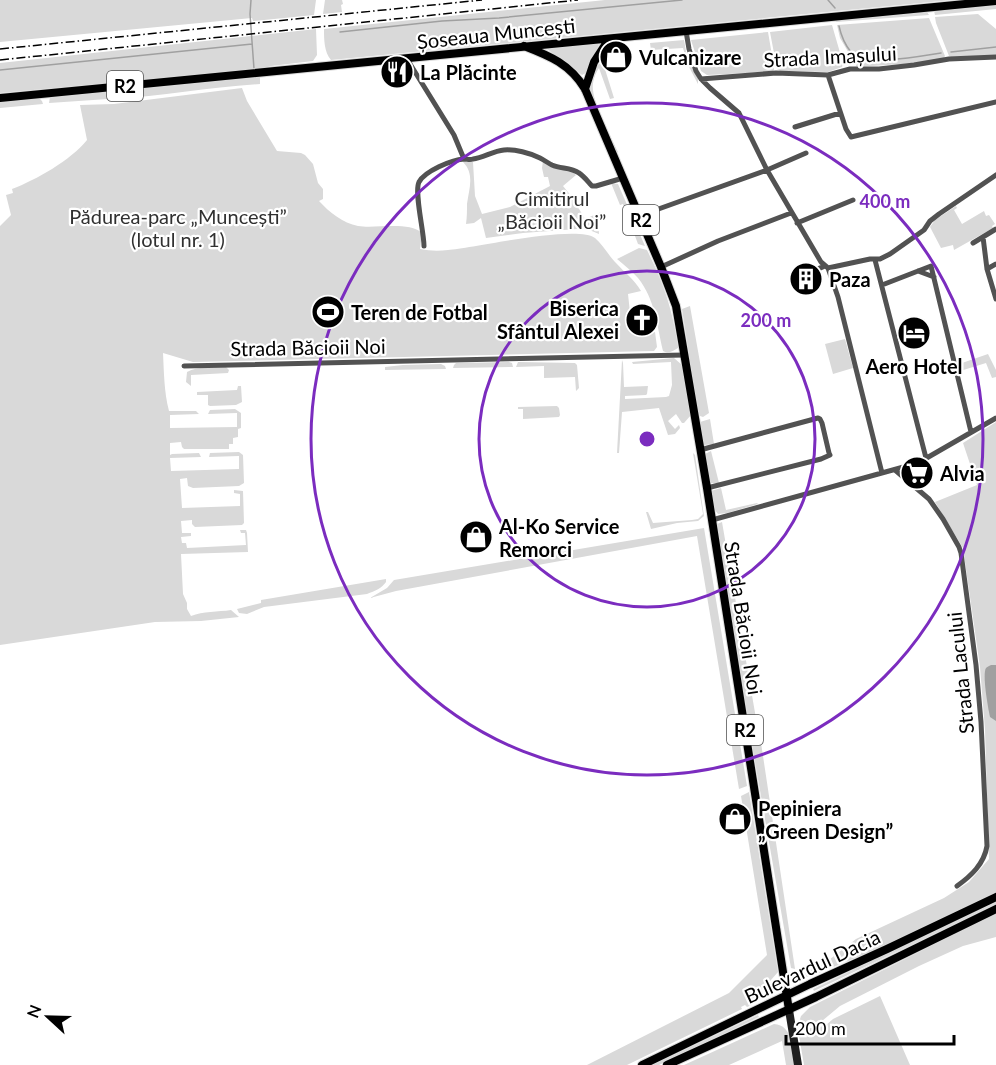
<svg xmlns="http://www.w3.org/2000/svg" width="996" height="1065" viewBox="0 0 996 1065" font-family="Lato,sans-serif">
<rect width="100%" height="100%" fill="#fff"/>
<path fill="#d9d9d9" d="M0 0H316L314 15 253 21 252 18 0 42Z
M325 0H342L343 4 341 5 342 12 323 14Z
M605 0H952L331 60C324 52 324 39 324 29Z
M996 5V9L935 15 934 11Z
M927 12 929 15 836 22 835 20Z
M978 14 996 29V55L951 57 949 56 936 23 935 17Z
M929 18 945 56 943 59 918 63 857 67 840 38 837 25Z
M832 25 843 63 842 67 828 72 780 71 777 69 770 32Z
M316 29 317 55 313 61 271 66 261 69 0 93V63Z
M768 32 774 67V70L772 72 707 75 701 71 691 40Z
M684 40 687 57 698 78V84L688 65 683 48 651 50 650 43Z
M598 44 599 45 586 73 582 75 547 49 548 48Z
M610 60 611 63 604 66 614 98 610 99 599 68C595 74 592 82 593 90 595 109 610 135 618 152H617C609 137 590 103 590 87 590 82 592 78 594 73 597 63 601 62 610 60Z
M260 76V84C211 87 162 96 113 99L116 91Z
M242 88 247 101 277 151 301 153 305 155 313 164 318 183 323 189V199L319 201C329 212 343 223 358 226 375 229 409 221 422 233L420 249C430 251 439 251 448 250 474 248 577 224 595 238 603 245 609 256 616 263 625 273 634 279 641 291L628 294 632 331 655 332 657 347 654 351 193 362 163 353C164 372 164 392 169 411H196L199 414 170 415V428L237 427V413L208 414 210 410 235 409 241 413V428L238 429V437L233 438V444H229V449H184L182 447 181 442 170 443V455L172 454 199 453 201 457 170 458 171 471 239 469V456L209 457 210 453 239 452 243 455 244 483 239 486 193 488 188 486 187 478 180 479 182 508 240 506V494L234 493V490L243 491 244 523 242 525 195 527 192 524V520L181 521 182 533H191V536L181 537 182 543H186L187 548 246 545 245 533H241L240 530H246L247 533 248 552 181 554 183 594 187 603V609L191 616C203 611 218 612 231 610L239 617 201 621 155 622 0 645V226L11 215 6 195 13 193 12 189C36 180 71 160 87 140L80 105 114 104Z
M111 90 108 99 49 103 50 97Z
M39 98 42 101 43 104 0 108V102Z
M543 161 571 170 572 172 576 175 563 186 572 197 585 219 601 212 598 224 599 234 587 229H577L523 233 486 238 481 218 474 223 466 224C467 217 467 210 467 204 469 189 475 174 463 162H473L475 196 482 214 510 207 550 186 548 177H544L542 168Z
M611 183 618 184 645 246 638 244 623 204 620 205Z
M956 206 957 208 954 210 962 224 984 211 986 216 989 215 995 224 992 226 993 228 954 250 953 245 941 248 930 227 935 220Z
M639 248 647 250C664 284 672 308 678 346V348C673 351 668 354 663 351 657 326 655 299 638 278 632 271 624 265 617 259Z
M690 306 709 413 703 417 700 416 697 407 682 309Z
M845 339 853 368 833 374 825 344Z
M988 354 996 370V377L992 378 986 363 960 371 958 366 962 365V363Z
M674 358 682 365 691 415 684 423H682L676 414 668 421 675 429 679 425 680 428 675 434 668 435 659 408 622 412 619 453H617L622 360 623 363 624 387 648 386 647 394 646 395 625 396V399L666 397 669 396 672 385 671 362 633 364 632 362Z
M509 362 512 363 513 367 453 368 454 365 456 363Z
M518 362 575 363 577 365 579 388 576 391 575 377 544 378V366L516 367Z
M441 364 445 366 446 369 385 370V367L403 365Z
M226 367 229 370 228 373 191 375V386L186 382 187 372C198 366 213 368 226 367Z
M238 386H241L242 402 236 405 210 406 208 405V395H197V392L237 390Z
M557 406 559 408 560 415 559 417 523 419V409H518V407Z
M710 419 714 444 704 445 700 422Z
M996 422V893L887 945 814 975C808 977 802 978 796 975L801 974 825 963 856 939 944 898 969 882 989 859 985 730 980 667 963 548 935 502 977 485 963 443Z
M711 451 719 483H710L705 454Z
M693 453 695 455 704 516 698 521 677 523 651 529 646 512H648L653 523 692 520 698 519 703 514Z
M721 488 726 510 757 503 758 504 727 513 718 514 714 509 711 491Z
M722 522 758 730 750 732 717 524Z
M704 528 747 786 739 789 697 536 396 591 370 598 387 588 394 580Z
M386 579V582C382 588 375 591 367 594L264 607 247 614 239 613 237 609 261 603V600Z
M760 736 795 969 791 968 751 739Z
M749 792 778 972 751 1003 752 1005 747 1007 745 1005 741 1007 742 1009 627 1065H587L729 993 767 955 741 796Z
M996 901V905L814 991 813 989Z
M996 913V937L963 946 919 966 840 1006 822 1021 798 1025 801 1016 810 1007Z
M880 996 910 1065H804L798 1030 825 1026 833 1019Z
M758 1015 759 1017 659 1065H652Z
M774 1024C793 1025 793 1050 795 1065H786L782 1041 729 1065H684Z"/>
<path fill="#a0a0a0" d="M991 665H996V721L990 717C988 708 982 674 986 668 987 667 989 666 991 665Z"/>
<g fill="none" stroke-linecap="round" stroke-linejoin="round">
<path stroke="#a0a0a0" stroke-width="1.5" d="M251 0 250 14 254 69
M828 0 835 8
M839 26C841 35 845 45 851 52 868 67 921 56 941 53
M340 32 442 21 499 18 682 0
M951 52 996 47
M0 70 252 44"/>
<g stroke="#dbdbdb" stroke-width="10">
<path id="primary" d="M524 46C550 56 570 64 585 89L661 267 676 306 707 488 789 1010
M585 89 594 62 609 39
M0 98C332 66 664 32 996 1
M642 1065 810 984 887 949 996 897
M667 1065 816 997 996 909"/>
</g>
<path stroke="#525252" stroke-width="5" d="M686 31 689 49 696 71 701 79 710 88 739 113 767 170 821 262 828 268
M407 59 454 135 464 159
M828 75 846 129 851 137 996 102
M701 79 776 73 828 75 850 69H879L914 65 949 59 996 57
M795 127 840 113
M639 216 767 170 806 153
M797 223 853 200
M983 237 987 269 996 299
M973 243 996 229
M424 246C424 232 414 192 419 182 425 171 451 160 464 159 467 159 470 160 473 159 483 158 493 151 504 150 515 149 530 153 540 158 544 160 548 163 552 165 561 169 571 167 579 173 584 176 588 182 592 186H596L623 178
M875 260 926 458
M661 267 718 241 791 213
M828 268 838 297 882 473
M828 268 870 259H880L890 254 924 230 930 221 939 214 996 175
M987 269 996 264
M918 271 934 277
M800 277C807 271 817 270 825 266
M882 285 931 266 971 432
M184 366 684 355
M700 450 818 418 820 419 822 423 829 453 830 455 821 459 707 488
M895 470 929 499 943 519 959 547 961 553 976 665 981 722 987 846C984 864 971 876 957 886
M712 520 918 463 996 418"/>
<path stroke="#1f1f1f" stroke-width="8" d="M789 1010 798 1065"/>
<use href="#primary" stroke="#000" stroke-width="8"/>
<path stroke="#000" stroke-width="1.5" stroke-dasharray="9 3 1.5 3" stroke-linecap="butt" d="M0 49 482 0
M0 60 578 0"/>
</g>
<g fill="none" stroke="#7b2cbf" stroke-width="3">
<circle cx="647" cy="439" r="168"/>
<circle cx="647" cy="439" r="336"/>
</g>
<defs>
<g id="shop-disc" transform="scale(1.725)"><circle r="9.5" fill="#000" stroke="#fff"/><path d="M-5-2.5h2.3a2.7 3.5 0 0 1 5.4 0H5L5.5 6h-11ZM-1.5-2.5h3a1.5 2.3 0 0 0-3 0Z" fill="#fff"/></g>
<g id="restaurant-disc" transform="scale(1.725)"><circle r="9.5" fill="#000" stroke="#fff"/><path d="M-5-6h1v4h1v-4h1v4h1v-4h1v5L-1.5 .5V6h-2V.5L-5-1ZM5-6V6H3V1.5H1.5Q1.5-4 5-6Z" fill="#fff"/></g>
<g id="building-disc" transform="scale(1.725)"><circle r="9.5" fill="#000" stroke="#fff"/><path d="M-4-6H4V6H1V3H-1V6H-4ZM-2.5-4.3h1.7v1.8h-1.7ZM.8-4.3h1.7v1.8H.8ZM-2.5-1h1.7V.8h-1.7ZM.8-1h1.7V.8H.8Z" fill="#fff"/></g>
<g id="stadium-disc" transform="scale(1.725)"><circle r="9.5" fill="#000" stroke="#fff"/><path d="M0-5a6.5 5 0 1 0 0 10a6.5 5 0 1 0 0-10ZM-3.5-1.8h7v3.6h-7Z" fill="#fff"/></g>
<g id="church-disc" transform="scale(1.725)"><circle r="9.5" fill="#000" stroke="#fff"/><path d="M-1.2-6h2.4v3.5h3.3v2.4h-3.3V6h-2.4V-.1h-3.3v-2.4h3.3Z" fill="#fff"/></g>
<g id="hotel-disc" transform="scale(1.725)"><circle r="9.5" fill="#000" stroke="#fff"/><path d="M-6-4.5h1.5V1H6V5H4.5V3h-9V5H-6ZM-4 0a1.8 1.8 0 1 1 3.6 0ZM.5 0V-2.5h3Q6-2.5 6 0Z" fill="#fff"/></g>
<g id="supermarket-disc" transform="scale(1.725)"><circle r="9.5" fill="#000" stroke="#fff"/><path d="M-6-5.5h2.5l.6 2H6L4.5 2H-2.5L-4.4-4H-6ZM-1.5 3.2a1.3 1.3 0 1 0 .1 0ZM3 3.2a1.3 1.3 0 1 0 .1 0Z" fill="#fff"/></g>
</defs>
<g fill-rule="evenodd">
<use href="#shop-disc" x="616" y="57"/>
<use href="#restaurant-disc" x="397" y="72"/>
<use href="#building-disc" x="806" y="279"/>
<use href="#stadium-disc" x="328" y="312"/>
<use href="#church-disc" x="642" y="320"/>
<use href="#hotel-disc" x="914" y="333"/>
<use href="#supermarket-disc" x="917" y="473"/>
<use href="#shop-disc" x="476" y="537"/>
<use href="#shop-disc" x="735" y="819"/>
</g>
<g text-anchor="middle" dominant-baseline="central" stroke-width="4.5" stroke-linejoin="round" paint-order="stroke">
<g fill="#fff" stroke="#4c4c4c" stroke-width="1.5">
<rect x="107" y="71" width="36" height="30" rx="4.5"/>
<rect x="623" y="205" width="36" height="30" rx="4.5"/>
<rect x="727" y="715" width="36" height="30" rx="4.5"/>
</g>
<g font-size="18" font-weight="bold" fill="#000">
<text x="125" y="86">R2</text>
<text x="641" y="220">R2</text>
<text x="745" y="730">R2</text>
</g>
<g font-size="20" fill="#000" stroke="#fff">
<text transform="translate(496 33) rotate(-6)">Șoseaua Muncești</text>
<text transform="translate(830 56) rotate(-3)">Strada Imașului</text>
<text transform="translate(308 347) rotate(-1)">Strada Băcioii Noi</text>
<text transform="translate(744 618) rotate(81)">Strada Băcioii Noi</text>
<text transform="translate(960 673) rotate(-96)">Strada Lacului</text>
<text transform="translate(812 966) rotate(-25)">Bulevardul Dacia</text>
</g>
<g font-size="20" font-weight="bold" fill="#000" stroke="#fff" text-anchor="start">
<text x="639" y="57">Vulcanizare</text>
<text x="420" y="72">La Plăcinte</text>
<text x="829" y="279">Paza</text>
<text x="619" y="308" text-anchor="end">Biserica<tspan x="619" dy="23">Sfântul Alexei</tspan></text>
<text x="351" y="312">Teren de Fotbal</text>
<text x="914" y="366" text-anchor="middle">Aero Hotel</text>
<text x="940" y="473">Alvia</text>
<text x="499" y="526">Al-Ko Service<tspan x="499" dy="23">Remorci</tspan></text>
<text x="758" y="808">Pepiniera<tspan x="758" dy="23">„Green Design”</tspan></text>
</g>
<g font-size="20" fill="#303030" stroke="#fff">
<text x="552" y="198">Cimitirul<tspan x="552" dy="23">„Băcioii Noi”</tspan></text>
<text x="178" y="216">Pădurea-parc „Muncești”<tspan x="178" dy="23">(lotul nr. 1)</tspan></text>
</g>
</g>
<circle cx="647" cy="439" r="9" fill="#7b2cbf" stroke="#fff" stroke-width="3"/>
<g font-size="18" text-anchor="middle" font-weight="bold" fill="#7b2cbf" stroke="#fff" stroke-width="4.5" stroke-linejoin="round" paint-order="stroke">
<text x="885" y="208">400 m</text>
<text x="766" y="327">200 m</text>
</g>
<g transform="translate(48 1017) rotate(292)" stroke="#ffffff" stroke-width="4.5" paint-order="stroke">
<path d="M0-4.5L10 22L0 15L-10 22Z" fill="#000000"/>
<text y="-9" font-size="16" font-weight="bold" text-anchor="middle" fill="#000000">N</text>
</g>
<path d="M786 1035v9h168v-9" fill="none" stroke="#000000" stroke-width="3"/>
<text x="795" y="1035" font-size="18" fill="#000000" stroke="#ffffff" stroke-width="4.5" paint-order="stroke">200 m</text>
</svg>
